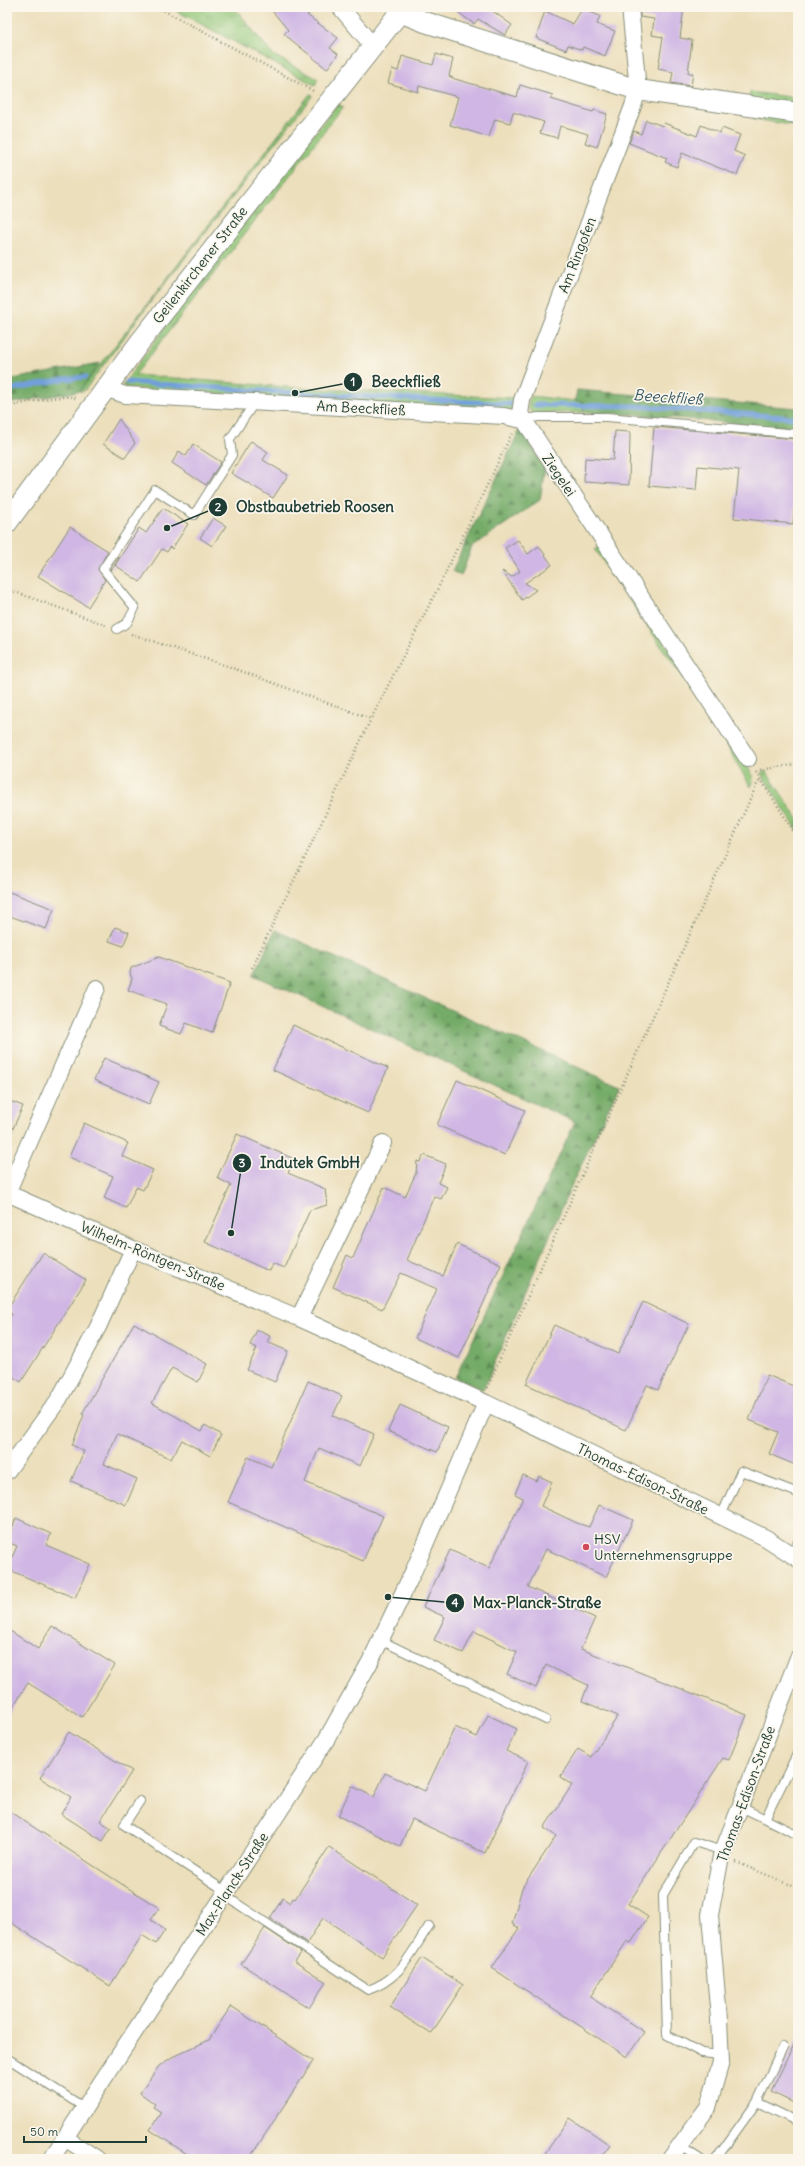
<svg xmlns="http://www.w3.org/2000/svg" width="805" height="2166" viewBox="0 0 805 2166" font-family="Delius,sans-serif">
<defs>
<pattern id="grass-tufts" width="24" height="20" patternUnits="userSpaceOnUse"><rect width="24" height="20" fill="#92c678"/><path d="M3 7l-1-3M5 7V3M7 7l1-3M15 17l-1-3M17 17v-4M19 17l1-3" fill="none" stroke="#77a263"/></pattern>
<pattern id="forest-firs" width="22" height="20" patternUnits="userSpaceOnUse"><rect width="22" height="20" fill="#75ab68"/><path d="M5 1l3.5 6h-7zM16 11l3.5 6h-7z" fill="#5f8c56"/></pattern>
</defs>
<rect width="100%" height="100%" fill="#fbf7ec"/>
<filter id="ink" filterUnits="userSpaceOnUse"><feTurbulence type="fractalNoise" baseFrequency=".025" numOctaves="2"/><feDisplacementMap in="SourceGraphic" scale="8" xChannelSelector="R" yChannelSelector="G"/><feConvolveMatrix kernelMatrix="1 2 1 2 8 2 1 2 1" color-interpolation-filters="sRGB"/></filter>
<filter id="wash" filterUnits="userSpaceOnUse"><feTurbulence type="fractalNoise" baseFrequency=".012" numOctaves="4" result="noise"/><feDisplacementMap in="SourceGraphic" scale="16" xChannelSelector="R" yChannelSelector="G"/><feGaussianBlur stdDeviation="0.9" result="paint"/><feColorMatrix in="noise" values="0 0 0 0 0 0 0 0 0 0 0 0 0 0 0 0 0 1.4 0 .05"/><feComposite in="paint" operator="in"/></filter>
<g filter="url(#wash)">
<rect width="100%" height="100%" fill="#ecdfbc"/>
<path fill="url(#grass-tufts)" stroke="#588256" d="M169 7H234L273 55 318 79 315 85Z
M750 92 798 98V109L749 100Z
M310 94 313 95 152 300 84 391H80Z
M338 104 343 107 135 375 299 388 515 398 512 409 508 412 128 388 122 386 223 249Z
M755 115 798 118V126L754 119Z
M530 396 584 402 583 412 533 414 528 408Z
M600 546 752 774 753 782 751 787 706 712 595 549Z
M766 771 798 819V831L761 773Z"/>
<path fill="url(#forest-firs)" stroke="#4a744e" d="M100 363 80 391 7 404V380Z
M577 390 798 408V429L641 415 583 412 584 402 575 401Z
M520 429 545 467 540 500 472 547 461 576 452 571Z
M275 930 619 1086 573 1182 483 1390 455 1378 575 1122 254 975Z"/>
<g fill="none" stroke-linecap="round" stroke-linejoin="round">
<path stroke="#719fda" stroke-width="5" d="M127 382 295 393 512 404
M7 390 64 379 85 377
M535 405 634 406 798 418"/>
</g>
<g id="blocks">
<path fill="#cfb6e4" d="M269 7H318L307 15 338 38 330 48 338 54 327 69 284 34 288 30Z
M451 7H487L512 25 505 35 478 19 474 24Z
M640 7H684L680 38 692 40 688 73H693L691 86 671 83 673 72 658 69 663 37 652 35 654 19 640 17Z
M582 9 600 16 597 24 615 31 605 56 583 47 582 50 568 45 566 50 536 38 545 11 573 24Z
M436 54 453 59 449 76 455 79 517 97 520 85 553 95 551 99 593 112 594 110 607 114 597 147 585 143 588 134 560 126 557 138 540 133 544 122 513 112 510 123 495 119 489 137 450 125 458 97 419 86 418 92 388 83 392 69 398 71 402 56 433 65Z
M646 120 663 126 664 123 697 136 701 125 720 133 722 128 740 135 734 151 745 156 737 175 682 153 677 167 665 162 667 158 629 143 634 131 641 134Z
M119 419 135 443 125 458 103 444Z
M654 427 798 439V492L796 491 793 524 734 518 739 470 698 466 696 490 649 486Z
M615 431 630 432 629 485 584 482 585 458 613 460Z
M251 441 268 452 263 460 288 475 273 498 231 473Z
M193 444 221 462 206 485 172 463 179 451 186 456Z
M163 508 188 524 172 549 170 547 167 552 162 549 140 582 115 565 111 570 110 569 118 557 119 558 115 565 139 528 146 533Z
M213 518 226 526 212 546 200 538Z
M70 527 108 551 98 569 105 580 88 607 38 576Z
M518 540 528 554 539 546 552 565 525 583 536 590 522 600 502 571 512 577 520 571 505 548Z
M7 891 54 909 46 929 7 915Z
M115 927 129 932 123 946 109 941Z
M159 957 230 983 212 1033 186 1023 181 1034 159 1026 167 1004 128 990 132 979 130 973 131 968Z
M293 1025 388 1068 368 1113 273 1070Z
M104 1058 159 1082 149 1104 94 1080Z
M457 1080 525 1110 505 1155 437 1125Z
M7 1100 23 1106 7 1142Z
M84 1123 128 1143 122 1156 153 1170 143 1190 136 1187 126 1208 104 1198 113 1176 69 1157Z
M237 1134 294 1159 288 1173 325 1189 327 1205 310 1210 284 1268 272 1263 269 1271 205 1242 231 1185 217 1178Z
M424 1155 446 1164 438 1183 447 1187 441 1199 434 1196 407 1260 443 1276 457 1244 501 1264 459 1358 415 1338 437 1289 401 1273 382 1309 333 1287 347 1255 353 1258 384 1187 405 1197 416 1173 417 1161 420 1162Z
M43 1253 86 1280 21 1382 7 1373V1323L12 1314 7 1309Z
M643 1302 689 1324 658 1390 647 1385 626 1430 526 1384 554 1325 618 1354Z
M134 1323 207 1364 198 1382 172 1368 152 1403 202 1431 205 1425 221 1435 210 1456 182 1440 171 1459 117 1434 104 1464 137 1479 126 1505 71 1481 84 1451 72 1445 84 1415 82 1414Z
M257 1330 270 1336 267 1342 288 1351 275 1382 247 1370 257 1348 250 1345Z
M767 1375 798 1388V1466L769 1454 778 1432 749 1420Z
M308 1381 342 1396 333 1416 374 1434 360 1466 319 1448 305 1482 383 1516 363 1561 228 1502 248 1457 271 1467Z
M400 1405 448 1427 437 1452 388 1431Z
M523 1475 537 1481 539 1476 552 1482 541 1506 577 1523 589 1527 599 1505 633 1520 606 1577 546 1549 528 1587 595 1618 581 1649 747 1715 729 1760 723 1758 628 1904 648 1917 631 1943 627 1941 590 1997 644 2032 627 2057 492 1968 519 1928 512 1924 522 1888 556 1836 544 1828 572 1785 560 1777 578 1749 591 1757 618 1716 582 1701 588 1685 546 1665 536 1688 507 1674 517 1652 474 1631 463 1653 434 1640 445 1617 423 1607 450 1550 489 1568 523 1498 515 1494Z
M16 1518 51 1534 46 1545 90 1564 75 1598 7 1569 17 1546 7 1542Z
M52 1626 115 1665 82 1717 28 1683 7 1716V1629L38 1649Z
M488 1715 517 1729 506 1751 528 1761 485 1853 412 1819 400 1846 338 1816 352 1786 374 1797 385 1773 425 1791 455 1727 477 1737Z
M69 1732 132 1771 100 1821 111 1828 103 1841 61 1814 71 1797 40 1778Z
M7 1810 159 1908 151 1920 165 1930 156 1944 142 1935 110 1986 7 1920Z
M329 1847 417 1905 382 1957 323 1918 307 1943 270 1918 283 1898 290 1903 293 1898 295 1899Z
M265 1928 301 1952 294 1961 326 1982 309 2008 241 1964Z
M422 1958 463 1985 431 2034 390 2007Z
M231 2006 313 2061 249 2159H195L150 2130 161 2112 153 2107 155 2104 140 2093 159 2066 172 2057 209 2040Z
M798 2036V2105L771 2092Z
M570 2118 610 2145 601 2159H541Z"/>
</g>
</g>
<g filter="url(#ink)">
<use href="#blocks" fill-opacity="0" stroke="#868e78" stroke-width="1"/>
<g fill="none" stroke-linecap="round" stroke-linejoin="round">
<g stroke="#868e78" stroke-width="10">
<path id="service" d="M522 420 538 417H607L798 434
M117 629 127 623 135 608 103 569 155 490 194 515 232 455 230 439 255 402
M721 1516 741 1471 798 1493
M791 1554 798 1541
M380 1640 546 1720
M140 1801 124 1825 227 1892
M739 1806 798 1835
M765 1819 798 1752
M224 1895 368 1990C401 1979 410 1954 429 1926
M720 2055 702 2053 667 2035 663 1895 694 1842 723 1851
M7 2058 85 2108
M757 2102 783 2047
M680 2146 700 2159
M716 2159 757 2102 798 2122"/>
</g>
<g stroke="#868e78" stroke-width="18">
<path id="minor" d="M340 7 373 46
M630 7 638 90 633 106 522 400 520 414 748 759
M105 388 125 395 504 416 522 420
M7 1193 133 1249 299 1318 486 1403 766 1538 798 1559
M7 1193 97 988
M299 1318 383 1143
M7 1471 59 1399 98 1327 133 1249
M65 2138 97 2159
M51 2159 326 1740 370 1662 414 1570 486 1403
M670 2159 708 2107 721 2062 719 2019 710 1915 721 1856 798 1658"/>
</g>
<g stroke="#868e78" stroke-width="22">
<path id="tertiary" d="M400 12 425 22 638 90 798 113
M7 523 140 342 404 7"/>
</g>
<path stroke="#868e78" stroke-width="2.5" stroke-dasharray="1 3" stroke-linecap="butt" d="M157 7 315 92
M7 407C21 404 67 392 77 399
M7 589 106 625
M131 634 230 667 371 719 441 582 512 433
M760 770 798 764
M756 772 798 838
M252 968 371 719
M487 1388 757 784 761 780
M736 1862 798 1888"/>
<use href="#service" stroke="#fff" stroke-width="8"/>
<use href="#minor" stroke="#fff" stroke-width="16"/>
<use href="#tertiary" stroke="#fff" stroke-width="20"/>
</g>
</g>
<circle fill="#d1495b" stroke="#fbf7ec" stroke-width="1.5" cx="586" cy="1547" r="4"/>
<g text-anchor="middle" dominant-baseline="central" stroke-width="3.5" stroke-linejoin="round" paint-order="stroke">
<g font-size="14" fill="#1f3d34" stroke="#fbf7ec">
<text transform="translate(577 255) rotate(-69)">Am Ringofen</text>
<text transform="translate(200 265) rotate(-52)">Geilenkirchener Straße</text>
<text transform="translate(361 408) rotate(3)">Am Beeckfließ</text>
<text transform="translate(559 475) rotate(56)">Ziegelei</text>
<text transform="translate(153 1256) rotate(23)">Wilhelm-Röntgen-Straße</text>
<text transform="translate(643 1479) rotate(26)">Thomas-Edison-Straße</text>
<text transform="translate(746 1794) rotate(-70)">Thomas-Edison-Straße</text>
<text transform="translate(232 1884) rotate(-57)">Max-Planck-Straße</text>
</g>
<g font-size="14" fill="#1f3d34" stroke="#fbf7ec" text-anchor="start">
<text x="594" y="1539">HSV<tspan x="594" dy="16">Unternehmensgruppe</tspan></text>
</g>
<g font-size="15" font-style="italic" fill="#385a66" stroke="#fbf7ec">
<text transform="translate(668 397) rotate(4)">Beeckfließ</text>
</g>
</g>
<path fill="none" stroke="#1f3d34" stroke-width="1.5" d="M295 393L353 382M167 528L218 507M231 1233L242 1163M388 1597L455 1603"/>
<g fill="#1f3d34" stroke="#fbf7ec" stroke-width="1.5">
<circle cx="295" cy="393" r="4"/>
<circle cx="167" cy="528" r="4"/>
<circle cx="231" cy="1233" r="4"/>
<circle cx="388" cy="1597" r="4"/>
<circle cx="353" cy="382" r="10"/>
<circle cx="218" cy="507" r="10"/>
<circle cx="242" cy="1163" r="10"/>
<circle cx="455" cy="1603" r="10"/>
</g>
<g font-size="12" text-anchor="middle" font-weight="bold" fill="#fff">
<text x="353" y="386">1</text>
<text x="218" y="511">2</text>
<text x="242" y="1167">3</text>
<text x="455" y="1607">4</text>
</g>
<g font-size="15" text-anchor="middle" font-weight="bold" fill="#1f3d34" stroke="#fbf7ec" stroke-width="3.5" stroke-linejoin="round" paint-order="stroke">
<text x="406" y="387">Beeckfließ</text>
<text x="315" y="512">Obstbaubetrieb Roosen</text>
<text x="310" y="1168">Indutek GmbH</text>
<text x="537" y="1608">Max-Planck-Straße</text>
</g>
<rect width="805" height="2166" fill="none" stroke="#fbf7ec" stroke-width="24"/>
<path d="M24 2136v6h122v-6" fill="none" stroke="#1f3d34" stroke-width="2"/>
<text x="30" y="2136" font-size="12" fill="#1f3d34" stroke="#fbf7ec" stroke-width="3" paint-order="stroke">50 m</text>
</svg>
